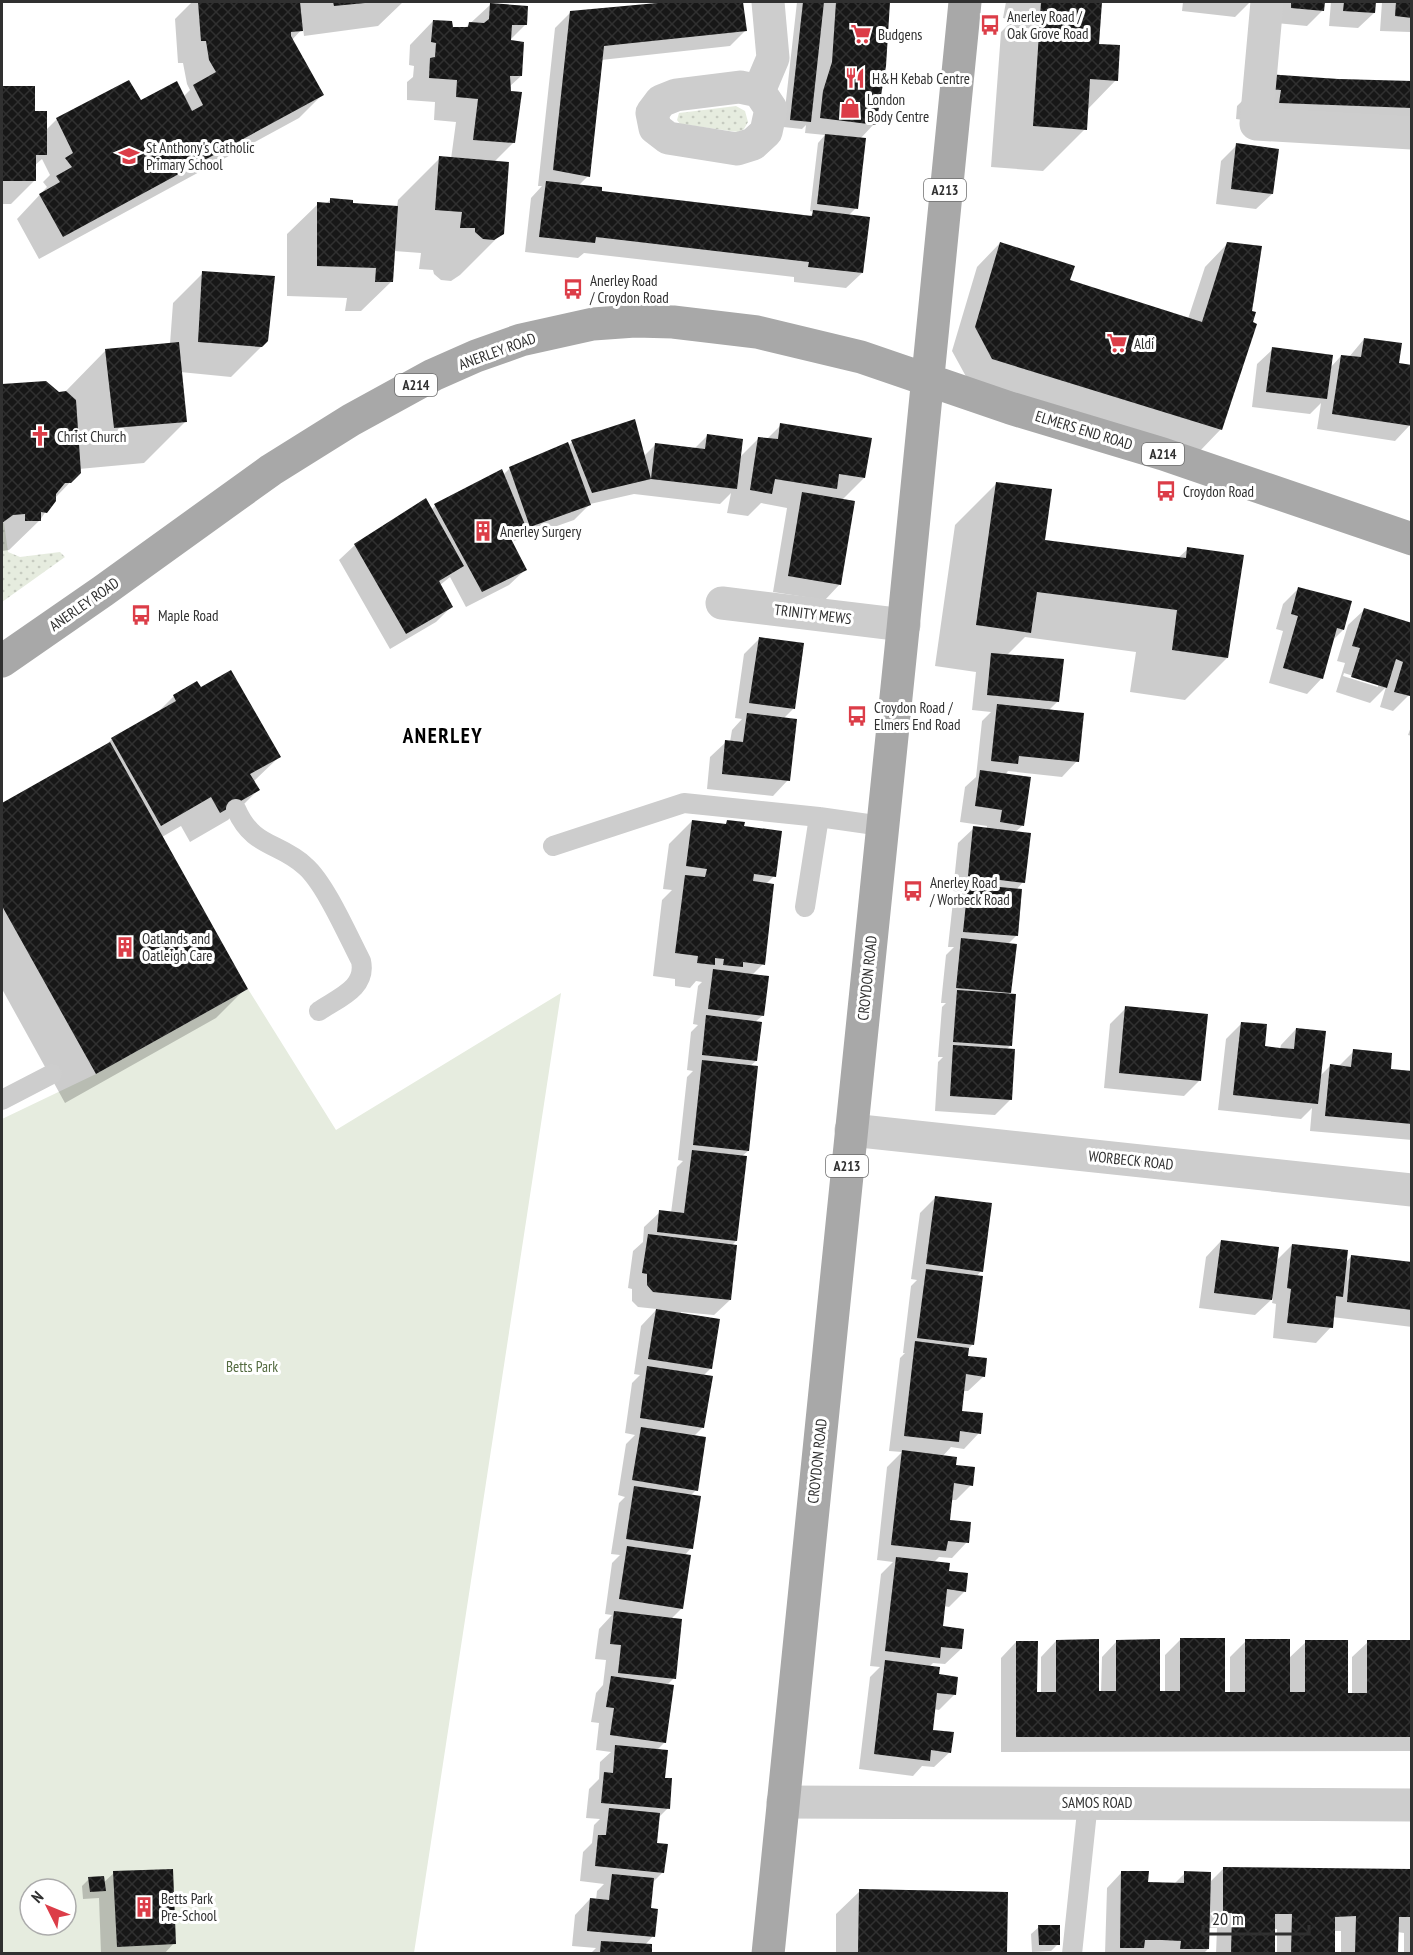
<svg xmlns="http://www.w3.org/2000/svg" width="1413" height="1955" viewBox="0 0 1413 1955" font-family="'PT Sans Narrow',sans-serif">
<defs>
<pattern id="grass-dots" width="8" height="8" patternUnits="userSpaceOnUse" patternTransform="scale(1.5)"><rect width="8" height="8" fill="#e6ecdf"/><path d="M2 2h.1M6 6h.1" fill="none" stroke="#c6cbc0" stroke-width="1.8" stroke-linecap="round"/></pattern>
<pattern id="building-cross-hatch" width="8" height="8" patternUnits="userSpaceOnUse" patternTransform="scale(1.5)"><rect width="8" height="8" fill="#171717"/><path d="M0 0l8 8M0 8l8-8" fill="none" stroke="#303030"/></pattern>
</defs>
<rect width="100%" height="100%" fill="#fff"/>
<path fill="url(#grass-dots)" d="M736 106 745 111 748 122 744 129 738 132 680 124 677 120 679 113Z
M2 523H4L8 552 20 557 60 552 65 557 2 602Z"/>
<path fill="#e6ecdf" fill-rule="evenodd" d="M248 989 336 1130 561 993 414 1953 2 1954V1119L96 1074ZM30 1889H66V1925H30Z"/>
<path fill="#0003" fill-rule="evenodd" d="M192 2H403L378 26 304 36 303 28 291 41 322 95 299 118 39 259 17 219 47 187 43 182 50 175 42 159 34 166V181L11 204H2V88H34V113L46 130 57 119 140 102 183 97 190 90 187 84 183 63H178L175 19Z
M683 2H742L746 30 730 46 601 60 588 176 578 186 600 193 809 217 814 212 810 211 818 143 825 135 805 133 806 125 802 129 783 127 797 2H889L885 66 874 124 860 139 856 208 848 216 862 273 846 288 794 282V277L584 253 578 258 525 252 531 198 542 186H538L555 28 571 12Z
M1006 2H1101L1098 45 1116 80 1087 110 1085 129 1043 171 991 167 1001 32 1013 20 1003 18Z
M1183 2H1250L1235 17 1182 11Z
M1278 2H1323V10L1307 26 1276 23Z
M1331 2H1375L1374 13 1358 28 1329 26Z
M1382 2H1412L1410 32 1380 31Z
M490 5 525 25 509 41 521 76 509 87 514 142 494 162 502 233 460 275 451 281 441 280 434 274 433 270 419 269 421 253 394 251 392 281 361 311H345L347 298 287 296V234L318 204H326L330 200 352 205 397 207 398 200 440 158 451 159 456 122 434 120 435 102 407 100V82L413 77 414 66 409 65 410 45 433 21 451 29H464Z
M1268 76 1412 82V142L1236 119 1237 106Z
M1237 145 1272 194 1256 209 1216 204 1221 161Z
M1000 243 1069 281 1188 319 1205 267 1228 243 1261 247 1254 300 1221 429 1198 453 969 382 952 351 977 267Z
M203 273 267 341 231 377 180 372 186 421 144 463 79 469 80 472 55 498 40 520 9 550 2 551V386L46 382 59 393H64L106 350 170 344 173 303Z
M1364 339 1397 365 1410 425 1395 441 1317 429 1321 403 1310 414 1252 407 1257 364 1273 349 1330 368 1341 356 1349 357Z
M781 425 864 478 842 500 840 584 825 600 773 592 787 508 761 503 748 516 727 513 731 493 720 504 634 494 590 504 574 520 514 541 513 537 510 540 525 570 509 585 466 607 450 577 440 585 451 607 436 622 390 649 339 560 355 545 426 500 431 510 435 506 503 475 510 468 568 446 572 442 643 457 655 445 694 449 707 436 739 458 759 438 767 439Z
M997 483 1043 541 1178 558 1188 549 1227 658 1185 700 1130 692 1136 652 1025 637 1006 656 1058 701 1049 710 1077 761 1062 777 1008 771 1005 775 1023 825 1015 832 1023 882 1016 890V936L1008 944 1015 945 1009 995 1011 1045 1006 1050 1011 1099 995 1115 935 1111 938 1062 943 1057H938L942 1007 946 1003H941L946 955 954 947H948L953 901 962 892 953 891 958 843 974 828 987 829V826L960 822 965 787 976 777 982 721 991 712 972 710 976 672 935 666 955 525Z
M1299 588 1343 630 1333 640 1322 678 1307 694 1269 683 1283 631 1276 629 1283 604Z
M1364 610 1412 624V684L1409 695 1393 711 1380 707 1386 687 1370 703 1336 692 1345 663 1337 661 1348 625ZM1344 673 1378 684V687L1343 676Z
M759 639 793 709 783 719 788 780 773 796 707 789 710 757 726 742H730L732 730 742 719 735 718 744 654Z
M200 689 279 757 253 782 258 790 228 820 190 842 181 826 162 837 246 988 216 1018 65 1103 2 989V804L103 748 112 739 156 714 174 696Z
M1412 724V736L1408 735Z
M692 821 724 825 728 822 743 827 774 876 766 884 763 964 752 975 762 1016 755 1022 756 1061 750 1066 748 1151 741 1157 736 1241 731 1246 730 1300 714 1315 681 1312V1314L711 1368 703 1376V1427L693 1437 696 1490 690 1496 691 1548 684 1556 682 1608 671 1619 674 1678 666 1686 665 1742 657 1750 668 1808 658 1818 656 1844 663 1872 652 1883 649 1909 653 1936 645 1945 651 1946 650 1954H590L596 1948 572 1946 575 1915 590 1899 596 1900 597 1891 604 1884 580 1881 583 1852 592 1843 594 1825 600 1819 586 1818 589 1789 599 1779 600 1762 611 1752 596 1750 599 1723 591 1722 596 1693 603 1685 606 1660 595 1659 599 1629 612 1615 605 1614 612 1563 620 1555 611 1554 619 1503 625 1497 618 1495 626 1444 635 1435 625 1433 632 1383 640 1375 634 1374 641 1326 657 1309 638 1307 632 1301V1289L628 1288 633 1251 643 1242 644 1227 660 1212 671 1213 677 1167 683 1161 678 1160 687 1077 693 1071 687 1070 691 1032 698 1025 693 1024 698 986 702 982 696 981 690 988 675 986V979L653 976 662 900 672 890 663 889 669 844Z
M1126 1008 1200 1080 1184 1096 1104 1088 1110 1024Z
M1242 1023 1263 1047 1280 1049 1281 1045 1296 1029 1319 1077 1330 1066 1338 1067 1354 1051 1389 1070 1412 1072V1140L1310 1131 1312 1108 1301 1119 1218 1110 1226 1039Z
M936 1197 981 1271 976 1277 973 1344 967 1350 966 1357 984 1376 968 1391H963L960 1412 979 1433 964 1449 951 1447 942 1457 954 1466 971 1485 956 1500H951L948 1522 967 1542 952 1558 939 1557 933 1563 948 1572 965 1591 949 1607 944 1606 942 1627 961 1649 945 1664 933 1663 929 1667 955 1694 939 1710 934 1709 931 1731 950 1752 934 1767 922 1766 913 1776 859 1769 870 1677 880 1667 870 1666 881 1574 893 1562 877 1560 887 1467 902 1452 889 1451 900 1358 905 1353H903L911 1286 917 1280 911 1279 920 1213Z
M1221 1241 1275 1262 1292 1245 1345 1263 1351 1257 1412 1264V1327L1332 1317 1331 1327 1316 1343 1273 1338 1276 1304 1272 1303 1273 1298 1255 1315 1199 1308 1206 1257Z
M1180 1640 1224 1694H1230V1657L1246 1641 1288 1659 1306 1642 1347 1694H1352V1657L1368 1642 1408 1693H1412V1751L1001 1752V1658L1016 1642 1036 1693H1041V1657L1056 1641 1098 1692H1101L1102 1657 1117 1641 1159 1692H1165V1655Z
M1224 1868 1412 1871V1954H1404V1933L1397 1932V1954H1341V1931H1334L1333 1954H1277V1929H1274L1273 1954H1216L1217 1928H1208V1949L1203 1954H1105L1107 1888 1122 1872 1147 1883 1174 1884 1185 1873 1209 1883Z
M114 1873 174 1943 164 1954H101L99 1898 83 1899 82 1886 89 1879 103 1883Z
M860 1891 1007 1893 1005 1954H836V1914Z
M1039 1927 1058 1944 1051 1951 1032 1952 1031 1934Z"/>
<path fill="url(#building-cross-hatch)" d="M198 2H300L303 31 291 32V36L324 95 63 237 39 194 60 182 56 176 72 167 65 158 73 153 56 118 129 80 141 100 177 81 192 111 203 105 193 85 216 72 209 60 206 41H201Z
M333 2H365V3L334 6Z
M668 2H743L747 31 604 46 590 177 553 170 570 11Z
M803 2H824L811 122 790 120Z
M836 2H890L886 66 876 125 820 118 823 91 832 62Z
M1041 2H1102L1099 44 1120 45 1118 81 1090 79 1087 130 1033 126Z
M1291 2H1325L1324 11 1291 8Z
M1344 2H1376L1375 13 1343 11Z
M1396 2H1412V18L1395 16Z
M490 3 528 6 527 25H512L511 40 524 42 522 76H510L511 91 522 92 515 143 473 140 478 99 456 97 457 80 429 78 430 58 435 57 436 43 431 42 433 20 452 21 453 27H468L469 22 484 23 489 19Z
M1267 74 1338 79 1412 81V108L1279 103 1281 90 1265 89Z
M2 86H35V111H47V155H36V181H2Z
M825 134 866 138 858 209 817 204Z
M1236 143 1279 149 1273 194 1231 189Z
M439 156 509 162 504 234 494 240 483 239 475 232V228H460L462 212 435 210Z
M546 181 602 187V191L812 216 813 210 870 217 863 273 808 267 809 262 596 237 595 243 539 237Z
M330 198 353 200V203L398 206 393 282H375L376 268 317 266V202L330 203Z
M1000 242 1075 266 1070 280 1202 322 1227 242 1262 246 1252 311 1256 312 1253 322 1257 324 1222 430 992 359 975 327Z
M202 271 275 276 268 341 262 347 198 342Z
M1364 338 1402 343 1399 363 1412 365V426L1332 414 1341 355 1361 357Z
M179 342 187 422 114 428 105 349Z
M1272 347 1333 355 1327 399 1266 392Z
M46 381 59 392 66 391 76 400 81 473 71 483H65L56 494V501L47 513 41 512V521H25V514L13 515 2 523V384Z
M635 419 651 479 655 443 705 449 707 434 743 439 737 489 651 479 592 493 571 440Z
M780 423 872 438 865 478 839 474 837 489 775 479 772 494 750 490 758 437 778 439Z
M568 442 591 505 530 527 509 467Z
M502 469 526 527 509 535 527 570 482 592 434 504Z
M996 482 1052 489 1045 540 1186 558 1187 547 1244 555 1228 658 1172 650 1177 610 1037 592 1031 633 976 625Z
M802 492 855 501 841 585 788 576Z
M426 498 464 566 439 581 453 607 406 634 354 544Z
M1298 587 1352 601 1344 630 1337 628 1323 679 1283 668 1298 616 1291 614Z
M1364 608 1412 623 1410 696 1394 692 1403 662 1396 659 1387 688 1351 677 1360 648 1352 646Z
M759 637 804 643 795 709 749 703Z
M991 653 1064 659 1059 702 987 695Z
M231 670 281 757 250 774 260 790 220 813 211 797 161 826 111 738 176 701 173 695 197 681 201 687Z
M997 704 1084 713 1079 762 1019 756 1018 764 991 761Z
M747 713 797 719 790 781 722 774 725 740 743 742Z
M110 742 248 989 96 1074 2 906V803Z
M980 770 1031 777 1024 826 1000 822 1002 810 975 806Z
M692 820 726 824 727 820 745 822 744 826 782 831 776 877 754 874 753 881 774 884 765 965 743 962V967L723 965 724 959 715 958V965L697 963 698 956 675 953 685 875 705 877 707 869 686 866Z
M973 826 1031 833 1025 883 968 876Z
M968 884 1022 889 1018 936 963 932Z
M961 938 1017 944 1011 993 956 988Z
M713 969 769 976 764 1016 708 1009Z
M957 990 1016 994 1012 1046 953 1042Z
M1125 1006 1208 1014 1201 1081 1119 1073Z
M706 1015 762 1022 757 1061 702 1055Z
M1241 1022 1267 1024 1265 1046 1280 1048 1294 1049 1296 1028 1326 1031 1318 1104 1233 1095Z
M953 1045 1015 1049 1012 1100 950 1096Z
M1353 1049 1392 1053 1391 1069 1412 1071V1124L1325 1116 1330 1064 1351 1067Z
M702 1060 758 1066 749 1151 693 1145Z
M692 1150 747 1156 737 1241 657 1232 659 1210 684 1213Z
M935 1196 992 1203 983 1272 926 1264Z
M648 1234 737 1245 731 1300 653 1292 647 1285V1274L642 1273Z
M1221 1240 1279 1247 1272 1300 1214 1293Z
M1292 1244 1348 1250 1343 1297 1336 1296 1333 1328 1287 1323 1291 1289 1287 1288Z
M1351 1255 1412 1262V1310L1347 1302Z
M926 1269 983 1276 974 1345 917 1338Z
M656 1309 720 1319 712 1369 648 1359Z
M915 1341 969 1348 968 1356 987 1358 985 1377 966 1374 962 1411 983 1413 981 1434 960 1431 959 1442 904 1436Z
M647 1366 713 1376 704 1428 640 1418Z
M641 1427 706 1437 698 1491 632 1480Z
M902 1450 957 1457 956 1465 975 1467 973 1486 954 1483 950 1520 971 1522 969 1543 948 1541 946 1551 891 1545Z
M634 1486 701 1496 693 1549 626 1539Z
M627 1546 691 1555 683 1609 619 1599Z
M896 1557 950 1563 949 1571 968 1573 966 1592 947 1589 943 1626 964 1629 962 1649 941 1647 940 1658 885 1651Z
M614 1611 682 1619 676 1679 618 1673 621 1645 610 1644Z
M1180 1638H1225V1692H1245V1639H1290V1692H1305V1640H1348V1693H1367V1640H1410L1412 1737H1016V1641H1038L1037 1692H1056V1640L1099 1639V1691H1116V1640L1160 1639V1691H1180Z
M885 1660 940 1667 939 1674 958 1677 956 1695 937 1693 933 1730 954 1732 951 1753 931 1750 930 1761 874 1754Z
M611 1676 674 1685 666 1743 610 1735 614 1708 606 1707Z
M615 1745 668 1750 665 1778H672L670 1809 601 1803 604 1772 613 1773Z
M609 1808 660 1813 657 1843 668 1844 664 1873 595 1866 598 1835H606Z
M1223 1867 1412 1869V1917H1399L1398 1953H1355L1356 1916 1335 1917V1953H1291L1292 1914H1275V1953H1231L1232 1913H1223Z
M173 1869 176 1944 117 1947 113 1871Z
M1121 1871H1149L1148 1882 1184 1883V1871L1211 1872 1209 1949H1180L1181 1941 1162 1940H1145L1144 1948H1120Z
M612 1874 654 1878 651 1908 658 1909 655 1937 587 1931 590 1898 609 1900Z
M104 1876 106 1891 90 1892 88 1877Z
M859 1889 1008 1892 1007 1953H858Z
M1038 1925H1060V1945H1039Z
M601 1941 652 1944V1953H600Z"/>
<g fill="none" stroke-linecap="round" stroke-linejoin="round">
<path stroke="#cdcdcd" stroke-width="20" d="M236 809C253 848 279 842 305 866 325 883 348 936 361 961 367 988 338 998 319 1011
M553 846 684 803 819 817 882 826
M805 907 819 817
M2 1100 52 1074
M1072 1954 1088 1802"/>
<path stroke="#cdcdcd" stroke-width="33" d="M1267 2 1256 124 1412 133
M759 91 771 109 766 132 753 144 737 149 668 138 655 128 652 113 661 101 676 95 740 87 759 91 773 58 768 2
M722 603 904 625
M851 1130 1412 1190
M783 1802 1412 1805"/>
<path stroke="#a8a8a8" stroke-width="33" d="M2 661 103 591 271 470 351 420 433 375 476 356 521 340 593 324 635 321 673 322 757 332 861 357 1010 408 1163 454 1412 539
M768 1954C812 1512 858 1071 903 629 925 420 943 211 965 2"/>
</g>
<defs>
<g id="bus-bare" transform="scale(1.62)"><path d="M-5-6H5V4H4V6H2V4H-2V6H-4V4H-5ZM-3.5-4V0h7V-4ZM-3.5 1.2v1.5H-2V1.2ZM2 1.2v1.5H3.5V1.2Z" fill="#dc3d48" stroke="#fff" stroke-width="2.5" paint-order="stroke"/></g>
<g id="supermarket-bare" transform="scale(1.62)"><path d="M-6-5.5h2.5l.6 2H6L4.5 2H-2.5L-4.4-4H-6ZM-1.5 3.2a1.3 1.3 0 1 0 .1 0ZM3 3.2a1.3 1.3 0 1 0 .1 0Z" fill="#dc3d48" stroke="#fff" stroke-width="2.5" paint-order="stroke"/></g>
<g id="restaurant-bare" transform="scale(1.62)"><path d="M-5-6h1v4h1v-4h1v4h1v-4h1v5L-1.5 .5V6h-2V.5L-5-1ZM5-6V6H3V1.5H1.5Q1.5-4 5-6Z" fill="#dc3d48" stroke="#fff" stroke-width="2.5" paint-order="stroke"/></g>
<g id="shop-bare" transform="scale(1.62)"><path d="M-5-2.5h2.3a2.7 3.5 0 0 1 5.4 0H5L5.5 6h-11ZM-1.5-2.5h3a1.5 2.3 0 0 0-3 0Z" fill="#dc3d48" stroke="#fff" stroke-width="2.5" paint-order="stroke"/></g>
<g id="school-bare" transform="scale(1.62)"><path d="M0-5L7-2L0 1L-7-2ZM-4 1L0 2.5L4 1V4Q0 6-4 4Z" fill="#dc3d48" stroke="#fff" stroke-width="2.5" paint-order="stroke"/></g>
<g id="church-bare" transform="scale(1.62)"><path d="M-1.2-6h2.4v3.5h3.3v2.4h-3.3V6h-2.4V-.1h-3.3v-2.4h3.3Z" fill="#dc3d48" stroke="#fff" stroke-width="2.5" paint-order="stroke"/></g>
<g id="building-bare" transform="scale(1.62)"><path d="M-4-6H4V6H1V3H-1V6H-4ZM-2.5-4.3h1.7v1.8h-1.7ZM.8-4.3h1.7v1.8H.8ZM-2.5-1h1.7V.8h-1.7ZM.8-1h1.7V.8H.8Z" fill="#dc3d48" stroke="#fff" stroke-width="2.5" paint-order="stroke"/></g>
</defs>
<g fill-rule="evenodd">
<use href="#bus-bare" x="990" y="25"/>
<use href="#supermarket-bare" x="861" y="34"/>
<use href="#restaurant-bare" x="855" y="78"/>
<use href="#shop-bare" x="850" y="108"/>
<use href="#school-bare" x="129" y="156"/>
<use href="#bus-bare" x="573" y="289"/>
<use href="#supermarket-bare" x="1117" y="343"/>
<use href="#church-bare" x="40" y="436"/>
<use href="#bus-bare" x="1166" y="491"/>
<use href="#building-bare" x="483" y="531"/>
<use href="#bus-bare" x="141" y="615"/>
<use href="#bus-bare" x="857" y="716"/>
<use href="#bus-bare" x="913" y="891"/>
<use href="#building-bare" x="125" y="947"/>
<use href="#building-bare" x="144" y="1907"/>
</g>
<g text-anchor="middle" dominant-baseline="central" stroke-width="6" stroke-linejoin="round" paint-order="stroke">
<g fill="#fff" stroke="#6e6e6e" stroke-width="1.5">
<rect x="924" y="179" width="42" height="22" rx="4.5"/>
<rect x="395" y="374" width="42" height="22" rx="4.5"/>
<rect x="1142" y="443" width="42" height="22" rx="4.5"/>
<rect x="826" y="1155" width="42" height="22" rx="4.5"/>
</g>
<g font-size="14" font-weight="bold" fill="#303030">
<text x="945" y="190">A213</text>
<text x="416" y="385">A214</text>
<text x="1163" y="454">A214</text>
<text x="847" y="1166">A213</text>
</g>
<g font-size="15" fill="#303030" stroke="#fff" text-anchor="start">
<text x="1007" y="16">Anerley Road /<tspan x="1007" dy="17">Oak Grove Road</tspan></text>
<text x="878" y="34">Budgens</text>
<text x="872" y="78">H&amp;H Kebab Centre</text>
<text x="867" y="99">London<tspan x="867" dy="17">Body Centre</tspan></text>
<text x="146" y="147">St Anthony's Catholic<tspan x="146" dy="17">Primary School</tspan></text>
<text x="590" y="280">Anerley Road<tspan x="590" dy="17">/ Croydon Road</tspan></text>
<text x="1134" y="343">Aldi</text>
<text x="57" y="436">Christ Church</text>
<text x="1183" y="491">Croydon Road</text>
<text x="500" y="531">Anerley Surgery</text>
<text x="158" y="615">Maple Road</text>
<text x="874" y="707">Croydon Road /<tspan x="874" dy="17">Elmers End Road</tspan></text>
<text x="930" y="882">Anerley Road<tspan x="930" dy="17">/ Worbeck Road</tspan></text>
<text x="142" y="938">Oatlands and<tspan x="142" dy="17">Oatleigh Care</tspan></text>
<text x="161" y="1898">Betts Park<tspan x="161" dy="17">Pre-School</tspan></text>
</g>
<g font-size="15" fill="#303030" stroke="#fff">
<text transform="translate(497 351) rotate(-20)">ANERLEY ROAD</text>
<text transform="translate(1084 430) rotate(17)">ELMERS END ROAD</text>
<text transform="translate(84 604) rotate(-35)">ANERLEY ROAD</text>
<text transform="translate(813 614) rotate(7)">TRINITY MEWS</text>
<text transform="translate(867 978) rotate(-84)">CROYDON ROAD</text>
<text transform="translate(1131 1160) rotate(6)">WORBECK ROAD</text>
<text transform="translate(817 1461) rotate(-84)">CROYDON ROAD</text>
<text x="1097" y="1802">SAMOS ROAD</text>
</g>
<g font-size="15" fill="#536a3f" stroke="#fff">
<text x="252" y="1366">Betts Park</text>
</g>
<g font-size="21" font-weight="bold" letter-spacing="1.5" fill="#000" stroke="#fff">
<text x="443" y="735">ANERLEY</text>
</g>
</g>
<rect width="1413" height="1955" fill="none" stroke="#303030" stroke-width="6"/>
<g transform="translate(48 1907) rotate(313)"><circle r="28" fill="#ffffff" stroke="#acacac" stroke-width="1.5"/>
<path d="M0-4.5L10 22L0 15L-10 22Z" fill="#dc3d48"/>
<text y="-9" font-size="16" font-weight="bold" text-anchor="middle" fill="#303030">N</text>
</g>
<path d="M1203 1925v9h106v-9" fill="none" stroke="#303030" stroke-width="3"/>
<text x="1212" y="1925" font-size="18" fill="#303030" stroke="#ffffff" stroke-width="4.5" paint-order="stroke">20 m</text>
</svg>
